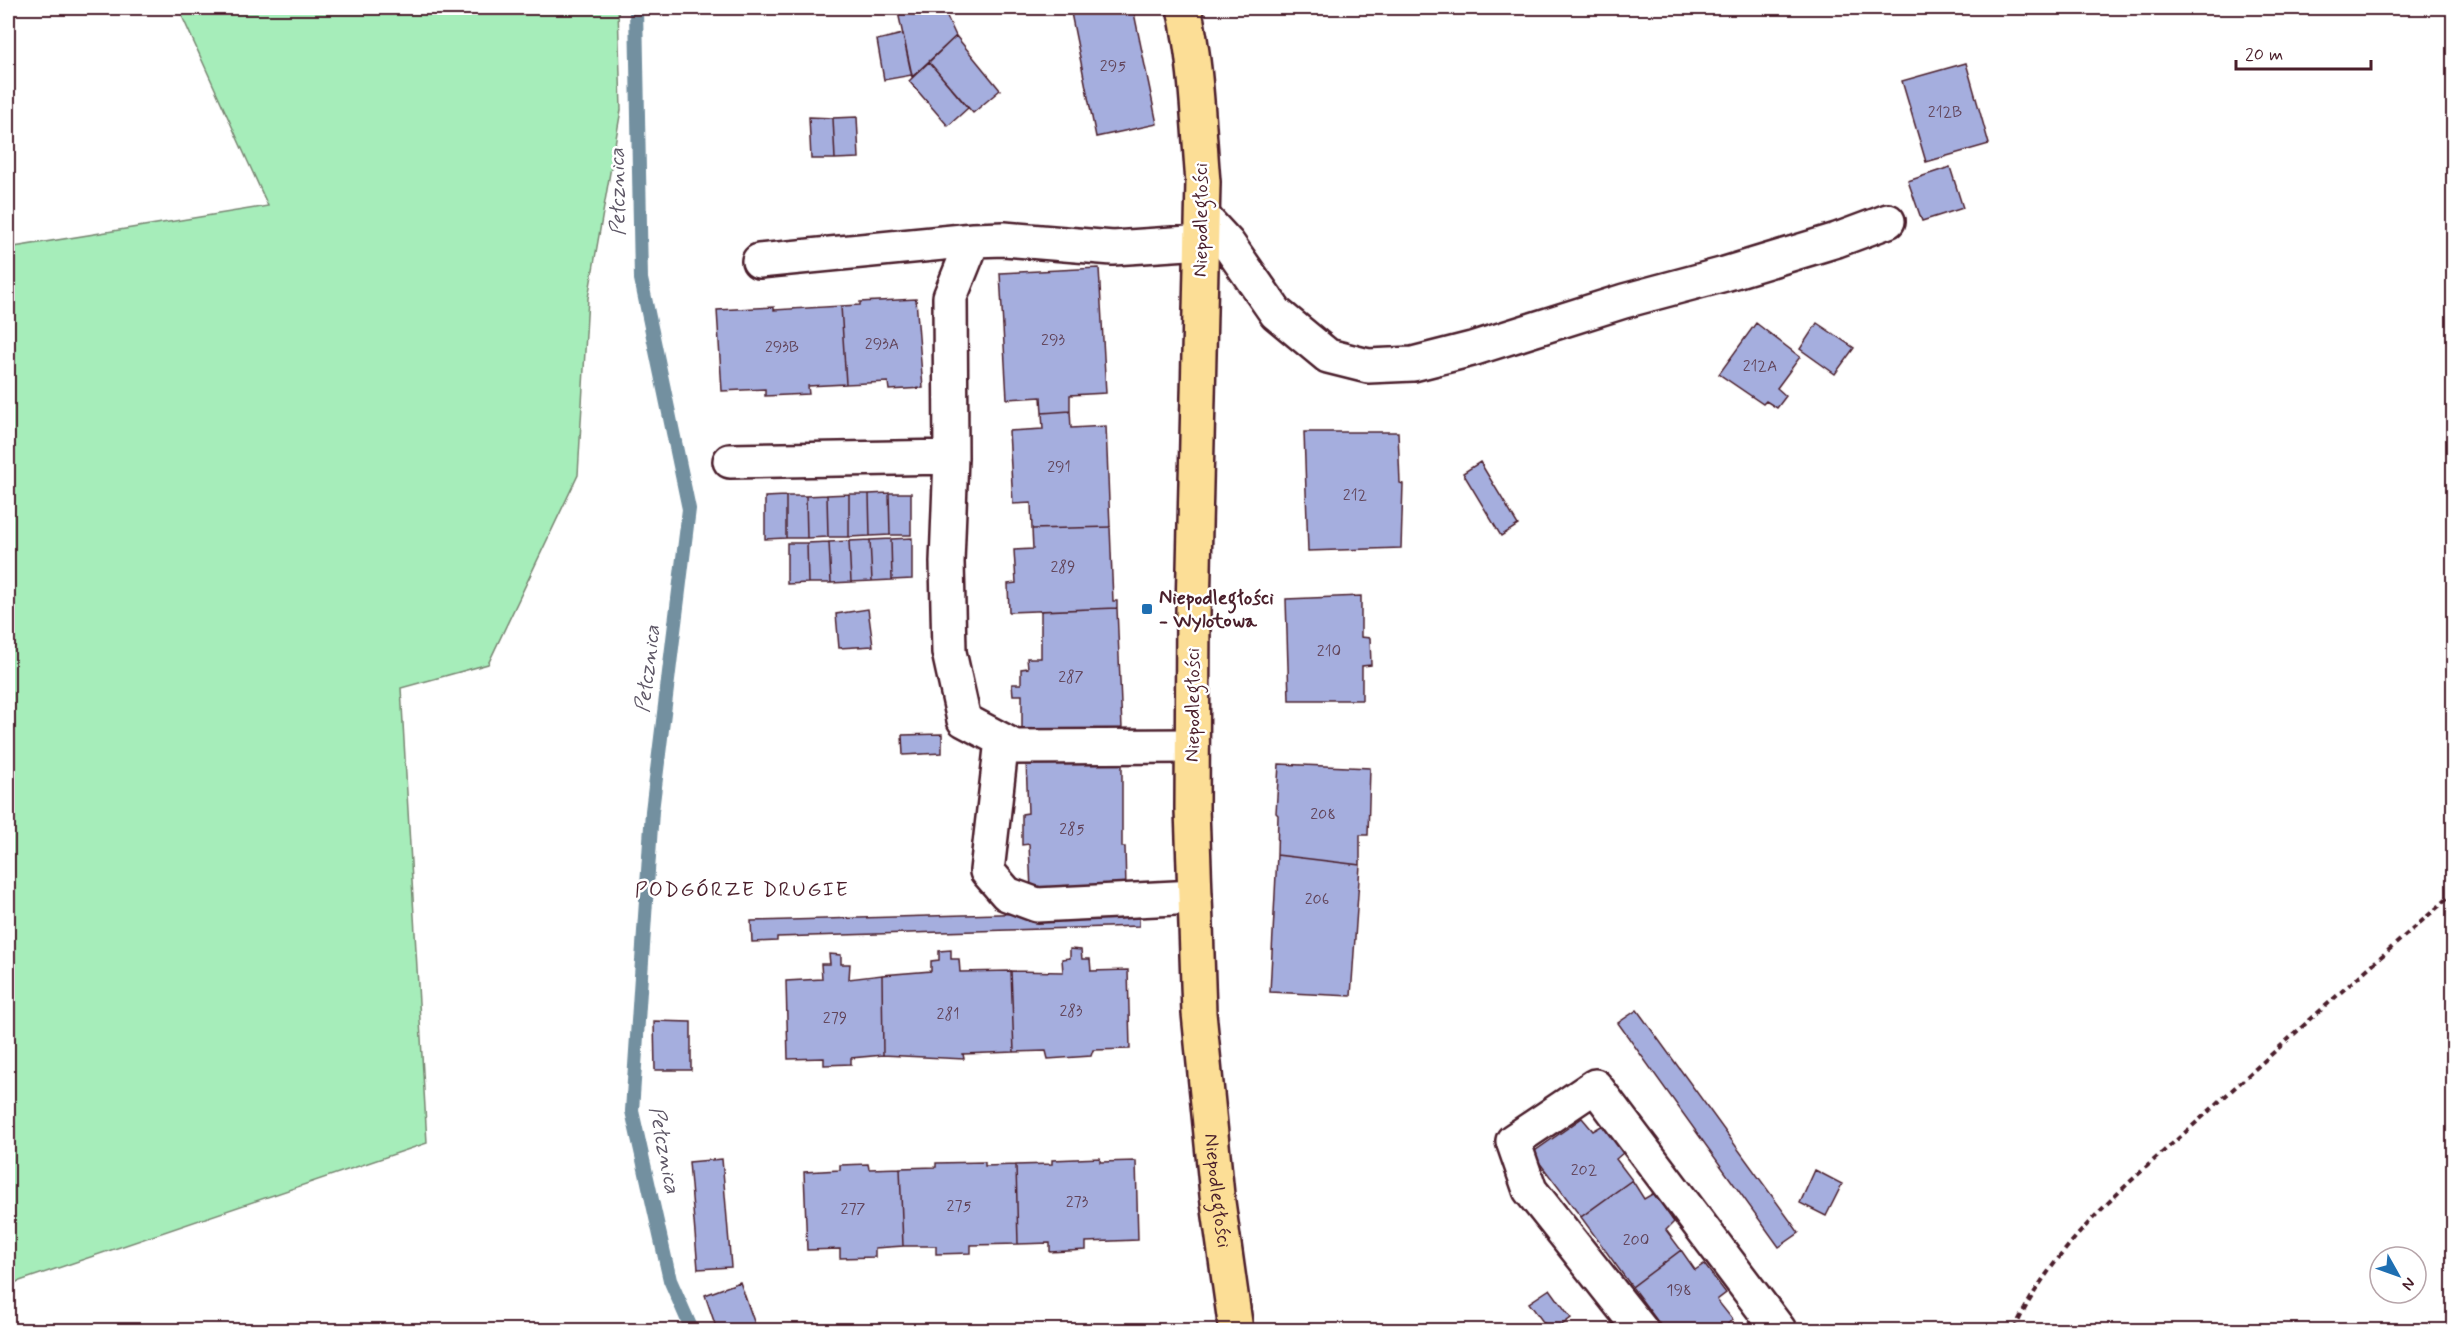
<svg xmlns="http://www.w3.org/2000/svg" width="2461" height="1338" viewBox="0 0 2461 1338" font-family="Mynerve,sans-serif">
<rect width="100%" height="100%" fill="#fff"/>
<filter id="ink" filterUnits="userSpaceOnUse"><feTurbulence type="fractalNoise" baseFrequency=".0167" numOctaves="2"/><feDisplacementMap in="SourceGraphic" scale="12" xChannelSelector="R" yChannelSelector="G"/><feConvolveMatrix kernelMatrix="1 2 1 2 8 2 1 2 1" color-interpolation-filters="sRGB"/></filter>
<g filter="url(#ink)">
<path fill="#a6edba" stroke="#788672" stroke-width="1.5" d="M180 8H618L621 110 588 298 578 475 488 664 401 688 427 1143 8 1285V248L268 206 182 16Z"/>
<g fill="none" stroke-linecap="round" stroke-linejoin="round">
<path stroke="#7390a0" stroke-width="14" d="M636 8 641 279 689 509 652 811 632 1111 670 1280 692 1330"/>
</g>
<path fill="#a5aede" stroke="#4a1f2b" stroke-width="1.5" d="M919 8H943L956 36 912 77 898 12Z
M1070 8H1133L1157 124 1096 137Z
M903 34 912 75 884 80 877 40Z
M956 36 1000 90 973 113 929 62Z
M929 62 968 108 948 126 909 81Z
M1966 63 1989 144 1926 162 1902 81Z
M809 117 833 118 835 159H811Z
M857 117 859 158 835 159 833 118Z
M1950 167 1963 208 1922 221 1908 181Z
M1099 268 1106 393 1070 395V411L1042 413 1041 397 1007 399 1000 273Z
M916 299 923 388 889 390 888 382 846 384 841 306 860 305V302Z
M841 306 846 384 808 386 809 394 765 396V389L722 391 717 310 774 307V310Z
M1756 323 1800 357 1777 388 1786 396 1777 408 1766 401 1763 404 1719 374Z
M1817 323 1854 348 1835 374 1800 349Z
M1070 411 1071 428 1106 426 1110 527 1032 529 1031 503 1013 504 1009 431 1043 429 1042 413Z
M1304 432H1398L1400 483 1403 484 1401 548 1308 551Z
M1480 462 1518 525 1501 536 1463 473Z
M889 493 890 535 870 536 869 494Z
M889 493H911V535H890Z
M849 494V537H828L827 495Z
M849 494H869L870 536 849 537Z
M827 495 828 537 807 538 806 496Z
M786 496V538L765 539V497Z
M786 496H806L807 538H786Z
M1110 527 1113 601H1117V608L1009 612 1008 584 1016 583 1014 550 1033 549 1032 529Z
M912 538V579L892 580 891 539Z
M891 539 892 580 872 581 870 540Z
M870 540 872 581 851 582 849 541Z
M849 541 851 582 831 583 829 542Z
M829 542 831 583H808L807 543Z
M787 543H807L808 583 787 584Z
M1361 596V637L1370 638 1371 665 1362 666V700H1289L1286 599Z
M1117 608 1122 729 1022 731V695H1013L1012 684H1021V669L1028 668 1027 658H1041V611Z
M868 609 873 646 839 648 836 614Z
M942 734V753L903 755 902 735Z
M1122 757V847H1125L1126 889 1031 891 1029 844 1022 845V814L1028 813 1026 759Z
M1279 764 1370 768 1368 835H1360V865L1277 855 1278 815 1276 813Z
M1277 855 1360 865 1351 996 1270 992Z
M1139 910V926L777 937V941L752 942 751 921Z
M1070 949 1081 950 1082 959H1090L1091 971 1128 970 1130 1049 1093 1050 1091 1056 1048 1059 1046 1051 1014 1052 1011 971 1063 972 1062 959 1070 958Z
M951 950V959H959L960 972 1011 971 1014 1052 963 1054 964 1059 883 1055 882 975 931 971V961L939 960V951Z
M829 954 841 955V964H850L849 979 882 975 883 1055 851 1058V1064L824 1065V1058L788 1059 786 981 822 979 821 964H830Z
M1637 1010 1799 1233 1779 1247 1618 1023Z
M654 1021 691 1022V1070H655Z
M1582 1118 1593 1131 1603 1125 1623 1153 1616 1159 1632 1180 1581 1217 1532 1153Z
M1100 1158V1162L1136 1161 1138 1240 1086 1242V1250L1050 1252V1243L1018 1244 1016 1165 1052 1164V1160Z
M722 1159 731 1267 698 1269 689 1162Z
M985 1162V1166L1016 1165 1018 1244 971 1245V1253L936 1254V1246H903L900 1168 936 1167V1163Z
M868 1164 869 1169 900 1168 903 1246 875 1248V1257L840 1258V1249L807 1250 804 1172 840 1170V1165Z
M1815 1170 1842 1184 1826 1216 1800 1203Z
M1632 1180 1644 1199 1654 1193 1674 1222 1666 1230 1681 1250 1632 1287 1581 1217Z
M1681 1250 1695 1270 1704 1264 1726 1293 1717 1300 1733 1320 1720 1330H1664L1632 1287Z
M740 1282 757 1330H717L705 1295Z
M1550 1289 1571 1318 1555 1330H1549L1529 1303Z"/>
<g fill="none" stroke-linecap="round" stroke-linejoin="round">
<g stroke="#4a1f2b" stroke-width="38">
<path id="minor" d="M1203 217 1228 244 1276 313 1328 356 1368 366 1413 364 1472 349 1624 301 1725 274 1837 240 1888 221
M973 240 950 297 951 457 947 562 949 652 964 720 1015 747 1192 746
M759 261 973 240 1004 239 1113 248 1203 242
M730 461 951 457
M1002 740 987 871 1007 894 1037 905 1195 897
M1641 1330 1530 1190 1513 1141 1595 1086 1779 1330"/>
</g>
<g stroke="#4a1f2b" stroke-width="38">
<g id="major">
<path id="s1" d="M1184 8C1197 64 1198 124 1203 182L1193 612 1192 809 1199 1013 1217 1195 1236 1330"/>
</g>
</g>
<path stroke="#4a1f2b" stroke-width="4" stroke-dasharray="6 4.5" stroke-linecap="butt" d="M2014 1330C2056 1239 2136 1177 2209 1111 2290 1037 2371 965 2454 893"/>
<use href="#minor" stroke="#fff" stroke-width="33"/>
<use href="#major" stroke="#fcde96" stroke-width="33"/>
</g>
</g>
<rect fill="#1f6fb2" stroke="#fff" stroke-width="2" x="1141" y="603" width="12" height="12" rx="3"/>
<g text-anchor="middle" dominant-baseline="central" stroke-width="5" stroke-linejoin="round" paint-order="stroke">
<g font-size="16" fill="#614358">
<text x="1113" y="66">295</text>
<text x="1945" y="112">212B</text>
<text x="1053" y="340">293</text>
<text x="882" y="344">293A</text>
<text x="782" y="347">293B</text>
<text x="1760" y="366">212A</text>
<text x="1059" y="467">291</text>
<text x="1355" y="495">212</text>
<text x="1063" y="567">289</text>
<text x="1329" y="651">210</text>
<text x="1071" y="677">287</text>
<text x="1323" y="814">208</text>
<text x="1072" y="829">285</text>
<text x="1317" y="899">206</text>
<text x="1071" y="1011">283</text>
<text x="948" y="1014">281</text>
<text x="835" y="1018">279</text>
<text x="1584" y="1170">202</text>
<text x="1077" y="1202">273</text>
<text x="959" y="1206">275</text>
<text x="853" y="1209">277</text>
<text x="1636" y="1240">200</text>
<text x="1679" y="1290">198</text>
</g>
<g font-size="20" fill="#4a1f2b" stroke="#fff">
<text transform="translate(1201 220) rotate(-90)">Niepodległości</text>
<text transform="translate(1193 705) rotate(-90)">Niepodległości</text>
<text stroke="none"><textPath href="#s1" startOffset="1185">Niepodległości</textPath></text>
</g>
<g font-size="20" font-weight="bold" fill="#4a1f2b" stroke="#fff" text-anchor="start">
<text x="1159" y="598">Niepodległości<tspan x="1159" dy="23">- Wylotowa</tspan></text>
</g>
<g font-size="21" font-style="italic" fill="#5e5766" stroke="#fff">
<text transform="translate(618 192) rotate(-91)">Pełcznica</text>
<text transform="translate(648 669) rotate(-83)">Pełcznica</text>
<text transform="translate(664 1150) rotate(79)">Pełcznica</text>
</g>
<g font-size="21" letter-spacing="1.5" fill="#4a1f2b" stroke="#fff">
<text x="742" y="890">PODGÓRZE DRUGIE</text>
</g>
</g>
<rect width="2461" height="1338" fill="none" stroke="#fff" stroke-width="30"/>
<rect x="15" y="15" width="2431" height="1308" fill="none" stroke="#4a1f2b" stroke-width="2" filter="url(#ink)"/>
<g transform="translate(2398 1275) rotate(130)"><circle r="28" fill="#ffffff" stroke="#b7a5aa" stroke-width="1.5"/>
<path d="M0-4.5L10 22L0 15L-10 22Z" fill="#1f6fb2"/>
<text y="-9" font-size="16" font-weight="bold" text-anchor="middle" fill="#4a1f2b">N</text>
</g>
<path d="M2236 60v9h135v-9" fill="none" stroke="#4a1f2b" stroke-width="3"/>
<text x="2245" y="60" font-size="18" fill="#4a1f2b" stroke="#ffffff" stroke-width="4.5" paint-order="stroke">20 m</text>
</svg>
